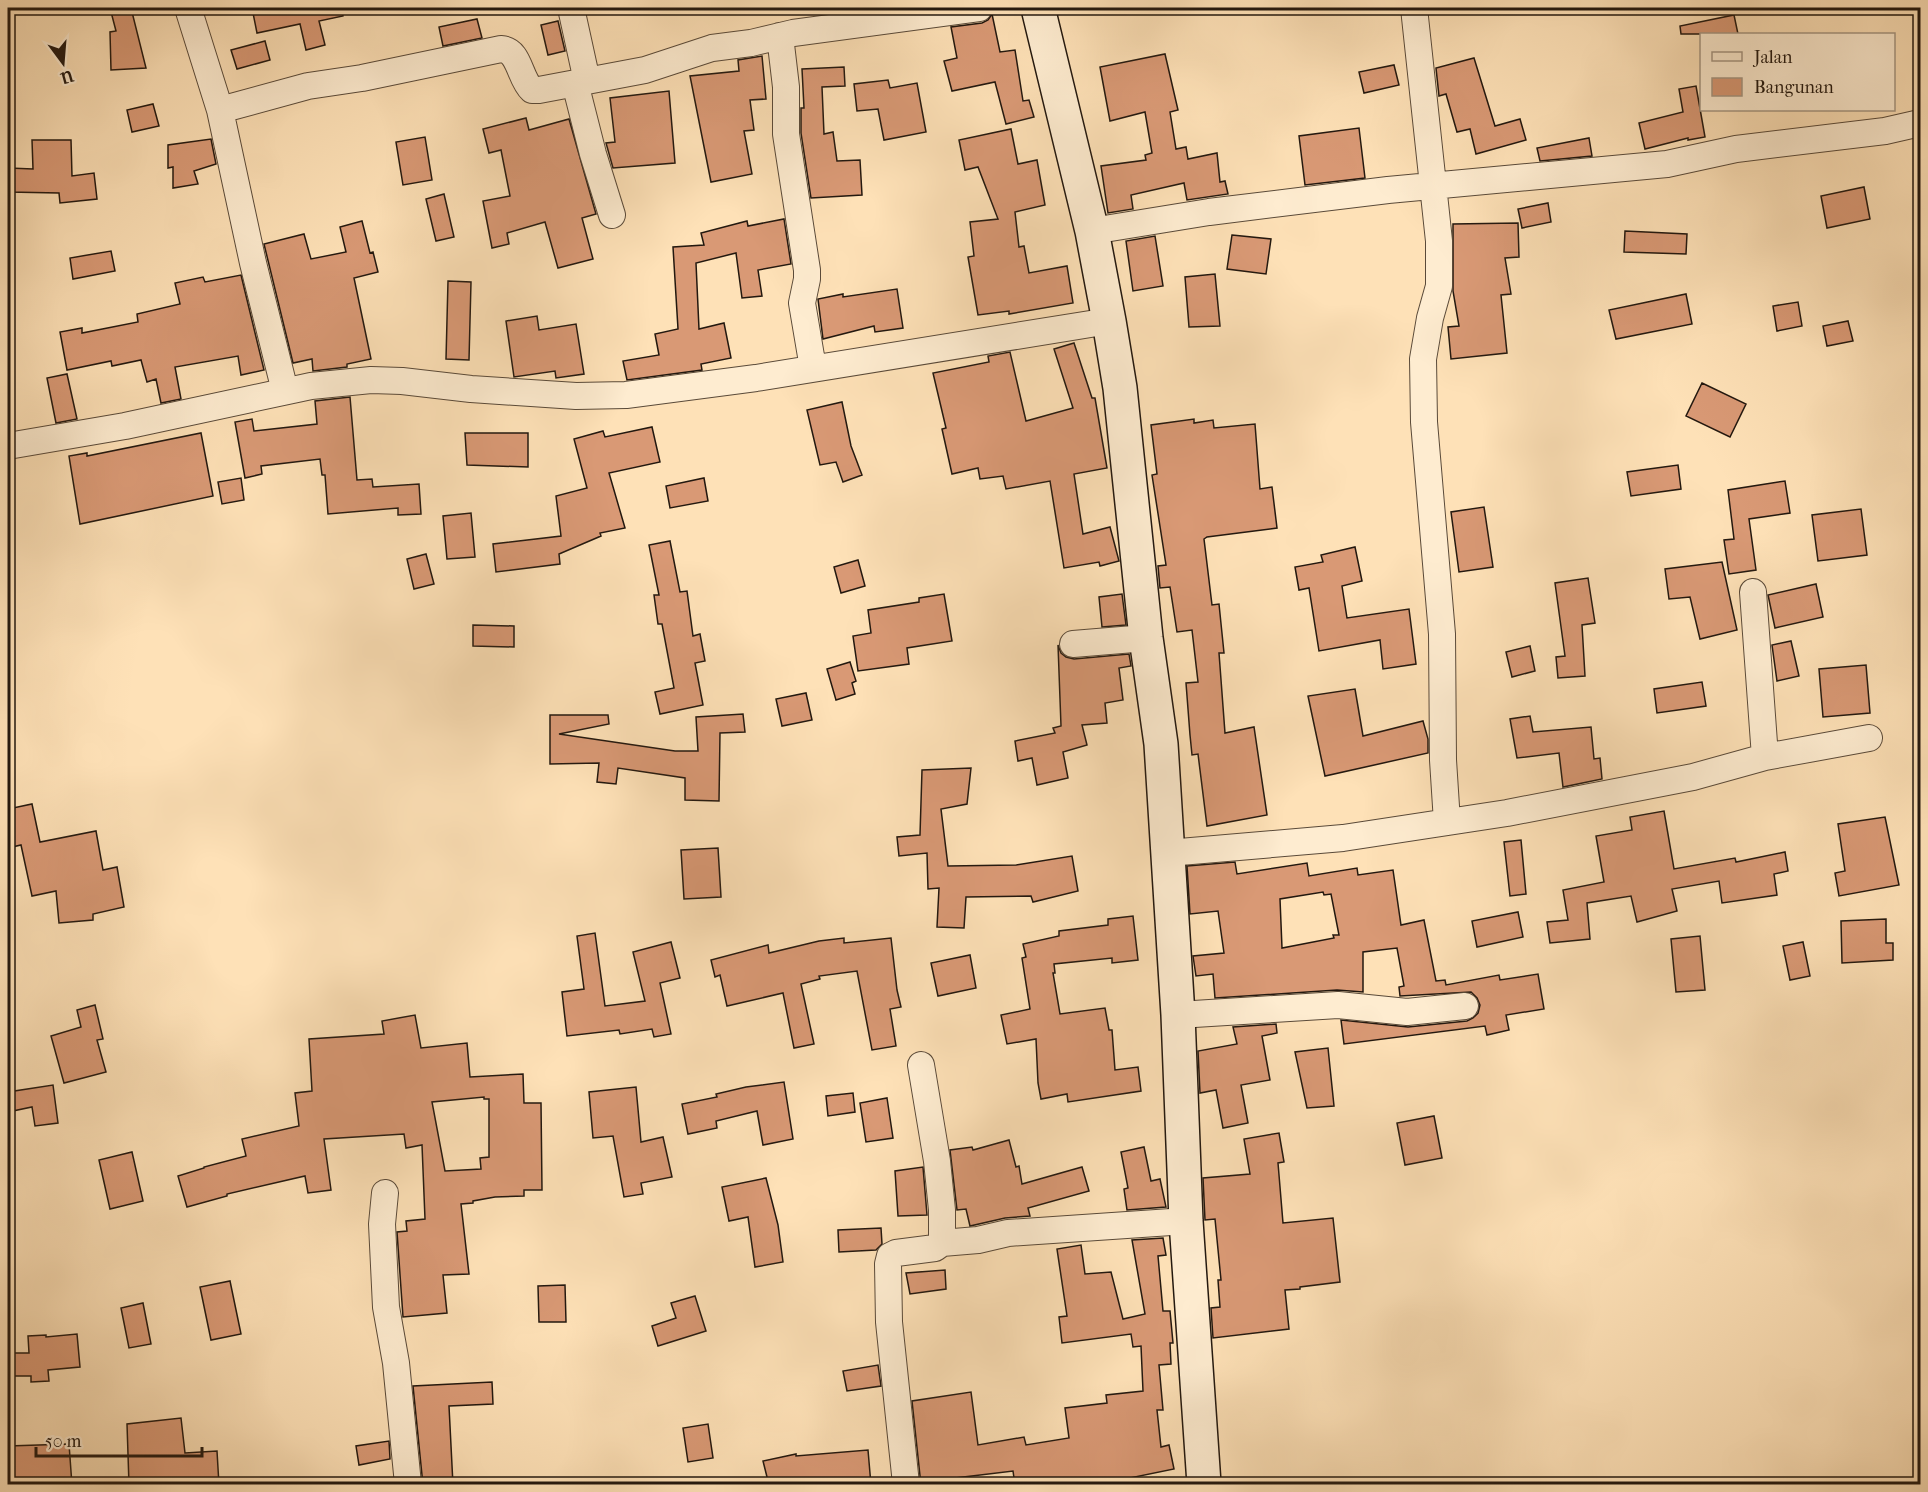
<svg xmlns="http://www.w3.org/2000/svg" width="1928" height="1492" viewBox="0 0 1928 1492" font-family="'IM FELL French Canon',serif">
<rect width="100%" height="100%" fill="#fee1b7"/>
<filter id="stains"><feTurbulence type="fractalNoise" baseFrequency=".00333" numOctaves="4"/><feColorMatrix values="0 0 0 0 .2 0 0 0 0 .09 0 0 0 0 .02 0 0 0 .5 -.17"/></filter>
<radialGradient id="worn" r=".72"><stop offset=".6" stop-color="#630" stop-opacity="0"/><stop offset="1" stop-color="#630" stop-opacity=".3"/></radialGradient>
<path fill="#d99975" stroke="#23180f" stroke-width="1.5" fill-rule="evenodd" d="M110 8H131L146 68 111 70 110 32 116 31Z
M252 8H342L343 16 319 21 325 45 306 50 300 24 257 33Z
M992 14 1000 52 1015 50 1023 101 1029 100 1034 117 1006 124 995 82 952 91 944 61 957 58 951 27 982 23 988 20Z
M1734 15 1738 34H1681L1680 26Z
M477 19 482 38 443 46 439 27Z
M558 21 565 51 548 55 541 25Z
M265 41 270 60 237 69 231 50Z
M1165 54 1178 110 1170 112 1176 149 1186 147 1188 159 1217 153 1220 182 1225 181 1228 194 1187 200 1184 183 1131 195 1133 209 1108 213 1101 166 1146 160 1145 155 1152 153 1145 112 1110 121 1100 67Z
M762 56 766 99 750 100 754 130 744 131 752 174 711 182 690 76 739 71 738 60Z
M1474 58 1495 126 1520 119 1526 140 1476 154 1470 129 1457 132 1446 94 1439 96 1436 68Z
M1394 65 1399 85 1364 93 1359 72Z
M844 67 845 86 822 87 824 134 833 132 837 161 860 160 862 195 811 198 801 133V108H804L802 69Z
M888 80 890 88 917 83 926 132 884 140 878 109 857 111 854 84Z
M1696 86 1705 137 1688 140V138L1645 149 1639 123 1683 112 1679 89Z
M669 91 675 163 613 168 606 143 615 142 610 98Z
M153 104 159 126 132 132 127 110Z
M526 118 529 130 569 119 596 214 582 218 593 259 558 268 545 222 507 233 509 244 492 248 483 201 510 196 501 150 489 153 483 129Z
M1359 128 1365 178 1305 185 1299 136Z
M1011 129 1018 164 1037 160 1045 205 1015 212 1019 247 1024 246 1029 273 1067 266 1073 303 1009 314V311L978 315 968 257 974 256 970 222 998 219 978 167 965 170 959 140Z
M425 137 432 180 403 185 396 142Z
M1589 138 1592 156 1540 161 1537 148Z
M211 139 216 164 194 171 198 184 173 188V167L168 168V145Z
M32 140H71L72 176 94 173 97 199 60 203 59 193 8 192 9 168 33 169Z
M1864 187 1870 219 1827 228 1821 196Z
M444 194 454 237 436 241 426 199Z
M1548 203 1551 222 1522 228 1518 209Z
M784 219 791 264 758 270 762 296 742 298 736 253 696 263 699 329 724 323 731 358 701 364 702 370 627 380 623 361 659 355 655 334 678 329 673 247 704 245 701 233 747 221 748 226Z
M362 221 370 253 373 252 378 272 354 278 371 359 347 364V367L313 371 312 359 293 363 264 244 304 234 311 259 346 252 340 227Z
M1518 223 1519 257 1505 258 1511 294 1501 295 1507 353 1451 359 1448 327 1459 326 1453 291V224Z
M1625 231 1687 234 1686 254 1624 252Z
M1232 235 1271 239 1266 274 1227 269Z
M1155 236 1163 286 1133 291 1126 241Z
M111 251 115 271 73 279 70 258Z
M1215 274 1220 326 1189 327 1185 277Z
M241 275 264 370 241 375 238 356 175 367 181 399 161 403 156 379 147 382 141 360 112 366 111 361 67 370 60 332 82 328V333L138 322 137 314 180 304 175 283 203 277 205 282Z
M448 281 471 282 469 360 446 359Z
M897 289 903 328 875 332 874 326 823 339 818 299 843 294V297Z
M1686 294 1692 324 1616 339 1609 310Z
M1798 302 1802 326 1777 331 1773 306Z
M537 316 539 330 576 324 584 374 556 378 555 371 514 377 506 321Z
M1848 321 1853 341 1827 346 1823 326Z
M1074 343 1092 398H1095L1107 468 1074 474 1083 534 1110 527 1119 561 1100 566 1099 562 1064 568 1050 481 1006 489 1003 476 980 479 978 468 952 474 942 429 946 428 933 373 989 362 988 356 1010 352 1026 421 1073 408 1054 349Z
M67 374 77 419 56 423 47 378Z
M1702 383 1746 404 1730 437 1686 416Z
M350 397 357 480 372 479 373 487 419 484 421 514 398 515V508L328 514 325 475H322L320 459 261 466 262 474 245 478 235 422 252 419 254 431 317 424 315 401Z
M842 402 851 446 862 475 843 482 836 462 820 465 807 410Z
M1194 419V423L1213 420 1214 428 1255 424 1260 489 1272 487 1277 528 1207 537 1204 539 1212 605 1219 604 1224 653H1219L1225 733 1254 727 1267 815 1207 826 1198 754 1192 755 1190 735 1186 683 1198 682 1192 630 1177 632 1170 587 1160 588 1158 566 1166 565 1152 475 1157 474 1151 425Z
M652 427 660 462 609 473 625 528 600 533 601 536 559 554 560 564 496 572 493 544 561 536 556 496 587 488 574 439 603 431 605 437Z
M201 433 213 496 80 524 69 456 87 453V456Z
M465 433H528V467L467 465Z
M1678 465 1681 489 1631 496 1627 472Z
M241 478 244 500 222 504 218 482Z
M704 478 708 501 670 508 666 486Z
M1785 481 1790 513 1749 519 1756 570 1729 574 1724 540 1734 539 1728 490Z
M1484 507 1493 567 1459 572 1451 512Z
M1861 509 1867 555 1818 561 1812 515Z
M471 513 475 557 447 559 443 516Z
M670 541 680 592 687 591 693 636 700 634 705 661 695 663 703 705 660 714 655 692 674 688 662 624H658L654 595H659L649 545Z
M1355 547 1362 581 1342 586 1347 618 1409 609 1416 664 1383 669 1380 640 1319 651 1309 588 1299 590 1295 567 1323 562 1321 555Z
M426 554 434 584 414 589 407 559Z
M858 560 865 586 841 593 834 567Z
M1722 562 1737 630 1700 639 1690 597 1669 599 1665 569Z
M1588 578 1595 623 1582 625 1585 676 1558 678 1556 657 1565 656 1555 583Z
M1816 584 1823 617 1775 628 1768 595Z
M944 594 952 641 907 648 909 664 858 671 853 636 871 633 868 610 919 602V598Z
M1122 594 1126 625 1102 627 1099 597Z
M473 625 514 626V647L473 646Z
M1791 641 1799 676 1777 681 1772 645Z
M1058 645 1061 653 1066 657 1074 659 1129 654 1131 666 1119 668 1123 700 1105 703 1107 723 1082 725 1087 745 1063 752 1068 778 1037 785 1032 758 1018 761 1015 741 1055 733 1053 728 1061 726Z
M1530 646 1535 671 1512 677 1506 652Z
M850 662 856 681 852 683 855 694 836 700 827 669Z
M1866 665 1870 713 1823 717 1819 669Z
M1702 682 1706 706 1657 713 1654 689Z
M1355 689 1363 736 1423 721 1428 739V753L1325 776 1308 696Z
M806 693 812 720 782 726 776 699Z
M743 714 745 732 720 733 719 801 685 800V778L618 768 616 784 597 782 599 763 550 764V715H608L609 724 559 734 675 751H698L696 717Z
M1530 716 1533 732 1591 727 1594 759 1600 758 1602 779 1563 787 1559 753 1517 758 1510 719Z
M971 768 967 804 941 809 948 866 1016 865 1072 856 1078 891 1033 902 1031 896 966 897 964 928 937 927 939 888 928 889 927 853 899 856 897 837 920 835 922 770Z
M32 804 40 842 96 831 103 870 117 867 124 907 93 914V920L59 923 56 891 32 896 21 845 8 848V809Z
M1664 811 1674 869 1735 858 1736 862 1785 852 1788 871 1774 874 1777 895 1722 903 1719 881 1672 889 1677 911 1637 922 1631 896 1587 903 1590 939 1550 943 1547 922 1568 920 1563 890 1604 882 1596 836 1632 830 1630 817Z
M1885 817 1899 885 1839 896 1835 873 1845 871 1838 824Z
M1521 840 1526 894 1510 896 1504 842Z
M718 848 721 897 684 899 681 850Z
M1235 862 1237 874 1307 863 1309 876 1357 868 1358 875 1393 870 1401 925 1424 920 1436 981 1445 980 1446 985 1499 975 1500 980 1538 974 1544 1009 1506 1015 1509 1030 1487 1035 1485 1026 1344 1044 1341 1020 1408 1027 1467 1021 1473 1018 1478 1013 1480 1005 1477 998 1471 992 1400 996 1399 987 1404 986 1397 948 1363 952V992L1337 990 1215 998 1213 974 1196 976 1193 956 1224 953 1218 911 1190 914 1187 866ZM1323 892 1324 895 1331 894 1339 935H1333L1334 938 1282 948 1280 899Z
M1518 912 1523 937 1477 947 1472 921Z
M1133 916 1138 960 1112 963V958L1054 964 1055 973H1053L1060 1014 1105 1008 1109 1030H1112L1115 1070 1138 1067 1141 1091 1068 1102 1067 1094 1041 1099 1038 1083 1036 1039 1007 1044 1001 1015 1030 1009 1022 958 1026 957 1023 944 1059 936V931L1108 925V919Z
M1886 919V943H1893V960L1842 963 1841 921Z
M595 933 605 1006 645 1001 633 952 671 942 680 978 660 983 671 1034 654 1037 652 1029 620 1034 619 1030 567 1036 562 992 584 989 577 936Z
M1700 936 1705 990 1676 992 1671 939Z
M844 938V943L891 938 897 990 901 1007 890 1009 896 1046 872 1050 857 971 819 976 820 979 801 984 814 1044 794 1048 783 993 727 1006 720 975 715 977 711 960 768 945 769 953 819 941Z
M1803 942 1810 976 1790 980 1783 946Z
M970 955 976 988 938 996 931 963Z
M95 1005 103 1039 97 1040 106 1072 64 1083 51 1036 81 1027 77 1010Z
M415 1015 421 1048 467 1043 470 1077 523 1074 524 1103H541L542 1190H524V1196L495 1197 473 1201V1203L461 1204 469 1274 443 1275 447 1313 403 1317 397 1232 407 1231 406 1221 425 1219 422 1145 406 1148 404 1134 324 1139 331 1190 308 1193 305 1176 227 1194V1196L187 1207 178 1176 204 1168V1167L246 1156 242 1139 299 1126 295 1093 312 1091 309 1039 384 1034 382 1021ZM484 1097V1099H489V1157L480 1158 481 1169 445 1171 432 1102Z
M1276 1024 1277 1033 1262 1036 1270 1080 1241 1085 1248 1123 1223 1128 1216 1090 1200 1093 1198 1051 1237 1044 1233 1027Z
M1328 1048 1334 1106 1307 1108 1295 1052Z
M784 1082 793 1139 763 1145 757 1111 716 1121 717 1128 688 1134 682 1104 717 1097 716 1094 746 1087Z
M53 1085 58 1123 35 1126 32 1107 8 1112V1092Z
M636 1087 641 1142 663 1137 672 1177 641 1183 643 1194 624 1197 613 1136 593 1138 589 1092Z
M853 1093 855 1112 828 1116 826 1096Z
M887 1098 893 1138 866 1142 860 1103Z
M1434 1116 1442 1158 1405 1165 1397 1123Z
M1279 1133 1284 1162 1278 1163 1283 1223 1333 1218 1340 1282 1300 1287V1289L1285 1290 1289 1329 1213 1338 1211 1308 1220 1307 1218 1280H1221L1215 1219 1205 1220 1203 1178 1250 1174 1244 1139Z
M1009 1140 1016 1167 1019 1166 1022 1184 1082 1167 1089 1191 1028 1208 1030 1216 1005 1218 970 1226 966 1209 957 1210 950 1150 972 1147 973 1150Z
M1144 1147 1151 1181 1160 1179 1166 1207 1127 1210 1124 1189 1128 1188 1121 1152Z
M132 1152 143 1201 110 1209 99 1160Z
M923 1167 927 1215 898 1216 895 1171Z
M766 1178 778 1225 783 1262 755 1267 748 1217 729 1221 722 1187Z
M881 1228 882 1244 876 1250 839 1252 838 1230Z
M1163 1238 1166 1255 1158 1256 1163 1311H1170L1173 1343H1170L1171 1364 1159 1365 1163 1410H1157L1161 1447 1169 1445 1174 1469 1115 1481 1116 1485H1015L1013 1471 939 1480 940 1485H921L912 1401 971 1392 978 1445 1024 1437 1026 1445 1069 1438 1065 1408 1107 1403 1106 1395 1143 1391 1141 1346 1133 1347 1131 1334 1062 1343 1059 1317 1067 1316 1057 1249 1081 1245 1085 1274 1111 1272 1123 1319 1145 1314 1132 1240Z
M945 1270 946 1289 910 1294 906 1273Z
M230 1281 241 1334 211 1340 200 1287Z
M565 1285 566 1322H539L538 1286Z
M695 1296 706 1331 658 1346 652 1326 676 1318 671 1303Z
M143 1303 151 1344 129 1348 121 1308Z
M77 1334 80 1367 48 1370 49 1381 31 1382V1376H8V1353H29L28 1336 46 1335V1337Z
M878 1365 881 1386 847 1391 843 1371Z
M492 1382 493 1404 449 1406 453 1485H423L413 1386Z
M181 1418 185 1453 217 1451 219 1485H129L127 1424Z
M708 1424 713 1458 688 1462 683 1428Z
M389 1441 390 1459 359 1465 356 1446Z
M69 1444 72 1485H8V1446Z
M868 1450 871 1485H769L763 1461 796 1454V1456Z"/>
<g fill="none" stroke-linecap="round" stroke-linejoin="round">
<g stroke="#5a4a39" stroke-width="28">
<path id="street" d="M188 8 220 110 253 263 285 391
M571 8 587 81
M1414 8 1439 241V286L1430 318 1423 359 1424 422 1442 634 1443 760 1447 822
M780 36 786 87V134L807 270V279L802 303 813 368
M575 83 593 154 612 215
M220 110 308 86 362 78 501 49C520 50 519 78 532 90H539L645 70 712 48 751 43 793 33 979 8
M1092 231 1209 212 1388 190 1667 164 1736 149 1885 131 1920 123
M8 446 125 426 311 386 371 380 402 381 471 389 576 396 626 395 756 378 1109 321
M1753 592 1765 757
M1073 644 1146 638
M1168 853 1343 838 1507 813 1693 777 1765 757 1869 738
M1178 1015 1338 1005 1407 1012 1465 1006
M921 1065 937 1161 942 1210V1243
M385 1193 382 1224 386 1307 396 1363 408 1484
M906 1484 889 1322 888 1264 890 1256 896 1253 935 1248 942 1243 978 1240 1008 1233 1186 1221"/>
</g>
<g stroke="#23180f" stroke-width="36">
<path id="secondary" d="M1038 8 1092 231 1109 321 1120 388 1146 638 1161 744 1178 1015 1186 1221 1204 1484"/>
</g>
<use href="#street" stroke="#feecd0" stroke-width="26"/>
<use href="#secondary" stroke="#feecd0" stroke-width="33"/>
</g>
<rect width="1928" height="1492" fill="none" stroke="#fee1b7" stroke-width="30"/>
<rect x="9" y="9" width="1910" height="1474" fill="none" stroke="#23180f" stroke-width="3"/>
<rect x="15" y="15" width="1898" height="1462" fill="none" stroke="#23180f" stroke-width="1.5"/>
<rect x="1700" y="33" width="195" height="78" fill="#feecd0" stroke="#a69783" stroke-width="1.5"/>
<rect x="1712" y="52" width="30" height="9" fill="#feecd0" stroke="#a69783" stroke-width="1.5"/>
<text x="1754" y="63" font-size="18" fill="#23180f">Jalan</text>
<rect x="1712" y="78" width="30" height="18" fill="#d99975" stroke="#a69783" stroke-width="1.5"/>
<text x="1754" y="93" font-size="18" fill="#23180f">Bangunan</text>
<g transform="translate(63 63) rotate(164)" stroke="#feecd0" stroke-width="4.5" paint-order="stroke">
<path d="M0-4.5L10 22L0 15L-10 22Z" fill="#23180f"/>
<text y="-9" font-size="16" font-weight="bold" text-anchor="middle" fill="#23180f">U</text>
</g>
<path d="M36 1447v9h166v-9" fill="none" stroke="#23180f" stroke-width="3"/>
<text x="45" y="1447" font-size="18" fill="#23180f" stroke="#feecd0" stroke-width="4.5" paint-order="stroke">50 m</text>
<rect width="100%" height="100%" filter="url(#stains)"/>
<rect width="100%" height="100%" fill="url(#worn)"/>
</svg>
